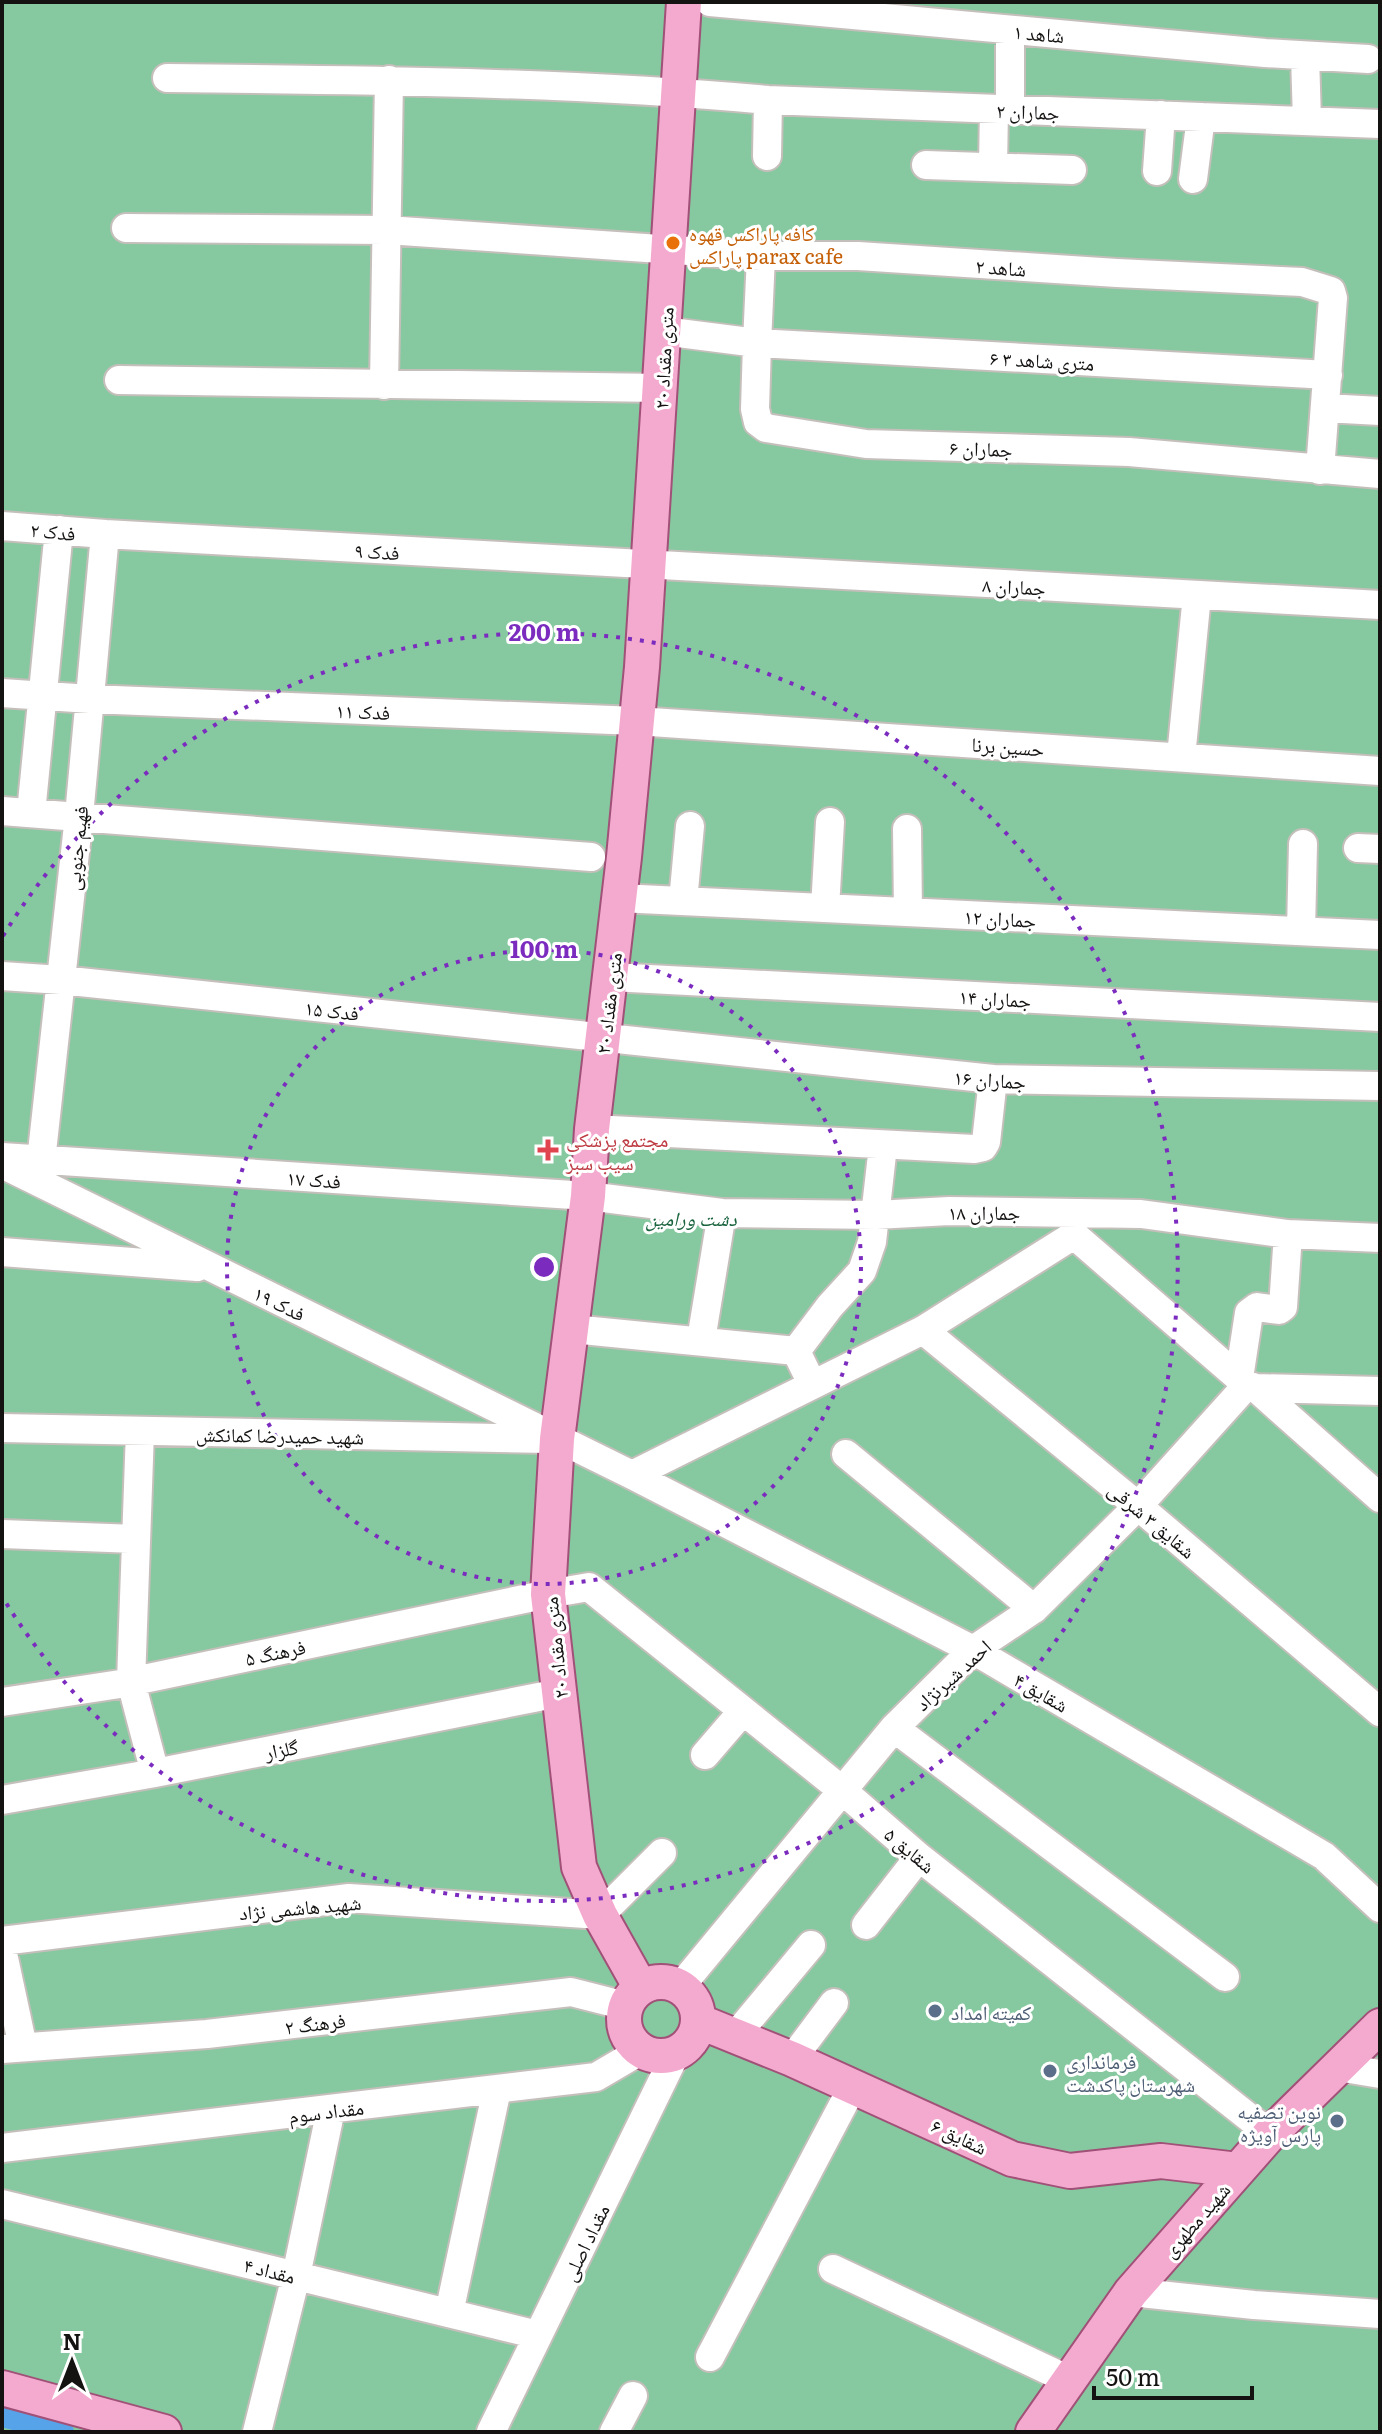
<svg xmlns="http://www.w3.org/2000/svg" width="1382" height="2434" viewBox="0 0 1382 2434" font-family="Literata,'Noto Naskh Arabic',serif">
<rect width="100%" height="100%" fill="#eee8e4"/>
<path fill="#86c89f" d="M2 2H1380V2432H2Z"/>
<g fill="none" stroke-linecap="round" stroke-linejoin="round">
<path stroke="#56a3e9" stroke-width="22" d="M2 2416 63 2432"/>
<g stroke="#c4bfbb" stroke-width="32">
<path id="minor" d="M710 2 1265 53 1368 59
M1305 56 1307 121
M167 78C367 80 568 82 768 100L1380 124
M1010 110V30
M767 156 768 100
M926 165 1072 170
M993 167 994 109
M1157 171 1161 115
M1193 179 1201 117
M126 228 387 230 761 256H858L1117 273 1302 282 1331 291 1333 298 1320 470
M761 256 757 343 1328 375
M663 331 757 343 755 409 758 422 766 428 866 444 1129 452 1380 474
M119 380 661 388
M384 385 389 80
M1325 408 1380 411
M2 526 105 534 1380 605
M2 693 90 699 636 721 1380 771
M1181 757 1197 595
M2 811 591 857
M31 813 59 530
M907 829 908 912
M1358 848 1380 849
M619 898 1380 935
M683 901 690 826
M825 908 830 822
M1301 931 1303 844
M2 976 61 980 993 1079 1380 1086
M611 977 1380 1017
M592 1129 974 1149 983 1147 986 1142 993 1079
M2 1157 588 1196 722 1213 876 1215 949 1211 1141 1214 1288 1234 1380 1238
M41 1161 79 816 105 534
M2 1164 632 1475 973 1650 1324 1856 1380 1908
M1074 1235 1239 1378
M2 1252 197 1267
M572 1329 796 1351 812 1384
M923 1330 1138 1506 1380 1712
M701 1340 722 1213
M796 1351 830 1306 862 1271 872 1242 883 1146
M1239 1378 1249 1313 1257 1307 1279 1310 1283 1307 1288 1234
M1256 1388 1380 1391
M2 1428 549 1439
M140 1431 131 1682 155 1773
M846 1454 1034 1609
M632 1475 923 1330 1074 1235
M2 1534 136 1539
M2 1702 120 1684 548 1594 589 1587 843 1791 919 1857 1270 2134
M894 1728 1225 1977
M705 1755 742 1712
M2 1800 155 1773 559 1693
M866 1925 919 1857
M2 1941 349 1898 600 1915 662 1853
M2 1949 23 2047
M680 1987 894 1728 973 1650 1034 1609 1138 1506 1247 1385 1256 1388 1380 1498
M736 2035 811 1945
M2 2049 207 2034 571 1992 626 2006
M792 2059 834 2003
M1338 2067 1380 2074
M2 2148 596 2077 642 2050
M2 2204 538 2335
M833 2269 1069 2380
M1131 2292 1254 2305 1380 2314
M449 2313 497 2089
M710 2357 853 2086
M257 2432 296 2276 331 2109
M491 2432 676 2053
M614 2432 633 2396"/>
</g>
<g stroke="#a15178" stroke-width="38">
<path id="major" d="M624 2019a37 37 0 1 1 74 0a37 37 0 1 1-74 0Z
M641 1988 600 1915 579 1867 548 1594 557 1439 588 1196 592 1129 624 857 642 667 684 2
M698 2021 792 2059 1012 2159 1070 2171 1161 2161 1238 2170
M2 2388 164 2432
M1033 2432 1131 2292 1270 2134 1380 2026"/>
</g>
<use href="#minor" stroke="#fff" stroke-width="28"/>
<use href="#major" stroke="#f4aacf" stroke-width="34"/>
</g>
<g fill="none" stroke="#7b2cbf" stroke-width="4" stroke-dasharray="4 8">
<circle cx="544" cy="1267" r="317"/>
<path d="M3 936A634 634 0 1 1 3 1598"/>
</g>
<circle fill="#e8710a" stroke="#fff" stroke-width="3" cx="673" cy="243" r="8"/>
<path fill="#e0444e" stroke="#fff" stroke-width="3" d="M544 1138h8v8h8v8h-8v8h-8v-8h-8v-8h8z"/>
<g fill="#5c6f8a" stroke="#fff" stroke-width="3">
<circle cx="935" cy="2011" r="8"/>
<circle cx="1050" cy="2071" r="8"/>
<circle cx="1337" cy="2121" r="8"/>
</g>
<g text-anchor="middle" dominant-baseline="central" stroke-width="6" stroke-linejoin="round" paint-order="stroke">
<g font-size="20" fill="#151312" stroke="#fff">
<text transform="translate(1039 32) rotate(5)">شاهد ۱</text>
<text transform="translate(1028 110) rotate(2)">جماران ۲</text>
<text transform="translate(1001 266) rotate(4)">شاهد ۲</text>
<text transform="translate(662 358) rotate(-87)">۲۰ متری مقداد</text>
<text transform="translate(1042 359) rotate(3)">۶ متری شاهد ۳</text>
<text transform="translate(981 447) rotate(2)">جماران ۶</text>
<text transform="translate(53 530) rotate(5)">فدک ۲</text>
<text transform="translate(377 550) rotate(3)">فدک ۹</text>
<text transform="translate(1014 585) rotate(3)">جماران ۸</text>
<text transform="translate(363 710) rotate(2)">فدک ۱۱</text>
<text transform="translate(1008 745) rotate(4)">حسین برنا</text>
<text transform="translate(75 848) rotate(-84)">فهیم جنوبی</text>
<text transform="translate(1000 917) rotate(3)">جماران ۱۲</text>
<text transform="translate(995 997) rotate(3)">جماران ۱۴</text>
<text transform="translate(607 1003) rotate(-83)">۲۰ متری مقداد</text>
<text transform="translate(332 1009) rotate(6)">فدک ۱۵</text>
<text transform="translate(990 1078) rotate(4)">جماران ۱۶</text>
<text transform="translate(314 1178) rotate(4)">فدک ۱۷</text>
<text x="984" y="1211">جماران ۱۸</text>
<text transform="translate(280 1302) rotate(26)">فدک ۱۹</text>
<text transform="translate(280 1434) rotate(1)">شهید حمیدرضا کمانکش</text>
<text transform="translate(1153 1519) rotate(40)">شقایق ۳ شرقی</text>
<text transform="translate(554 1648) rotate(-96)">۲۰ متری مقداد</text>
<text transform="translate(275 1651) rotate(-12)">فرهنگ ۵</text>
<text transform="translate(952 1674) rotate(-42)">احمد شیرنژاد</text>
<text transform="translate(1042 1691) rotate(30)">شقایق ۴</text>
<text transform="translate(281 1748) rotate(-11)">گلزار</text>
<text transform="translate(911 1849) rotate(40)">شقایق ۵</text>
<text transform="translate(300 1906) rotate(-5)">شهید هاشمی نژاد</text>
<text transform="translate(315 2022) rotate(-7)">فرهنگ ۲</text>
<text transform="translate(326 2110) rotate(-7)">مقداد سوم</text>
<text transform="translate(960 2135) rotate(25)">شقایق ۶</text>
<text transform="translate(1195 2219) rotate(-49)">شهید مطهری</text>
<text transform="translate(584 2242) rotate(-64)">مقداد اصلی</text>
<text transform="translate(270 2269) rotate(14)">مقداد ۴</text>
</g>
<g font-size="20" fill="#c56008" stroke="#fff" text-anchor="start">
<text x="689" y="232">کافه پاراکس قهوه<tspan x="689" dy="23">پاراکس parax cafe</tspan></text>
</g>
<g font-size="20" fill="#be3a42" stroke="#fff" text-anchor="start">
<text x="566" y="1138">مجتمع پزشکی<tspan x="566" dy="23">سیب سبز</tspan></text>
</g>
<g font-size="20" font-style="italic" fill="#19633d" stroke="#fff">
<text x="691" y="1217">دشت ورامین</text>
</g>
<g font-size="20" fill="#4e5e75" stroke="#fff" text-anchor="start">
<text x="951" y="2011">کمیته امداد</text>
<text x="1066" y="2060">فرمانداری<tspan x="1066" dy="23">شهرستان پاکدشت</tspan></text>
<text x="1321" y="2110" text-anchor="end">نوین تصفیه<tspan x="1321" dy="23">پارس آویژه</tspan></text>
</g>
</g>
<circle cx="544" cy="1267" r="12" fill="#7b2cbf" stroke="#fff" stroke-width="4"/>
<g font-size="24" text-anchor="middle" font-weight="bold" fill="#7b2cbf" stroke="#fff" stroke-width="6" stroke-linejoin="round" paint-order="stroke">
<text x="544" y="641">200 m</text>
<text x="544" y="958">100 m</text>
</g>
<rect width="1382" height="2434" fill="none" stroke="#151312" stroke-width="8"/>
<g transform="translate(72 2362)" stroke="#ffffff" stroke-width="6" paint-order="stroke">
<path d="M0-6L14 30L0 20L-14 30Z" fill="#151312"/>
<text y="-12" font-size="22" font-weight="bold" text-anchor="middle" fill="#151312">N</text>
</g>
<path d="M1094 2386v12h158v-12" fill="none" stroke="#151312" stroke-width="4"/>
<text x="1106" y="2386" font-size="24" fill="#151312" stroke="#ffffff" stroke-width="6" paint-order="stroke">50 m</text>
</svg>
